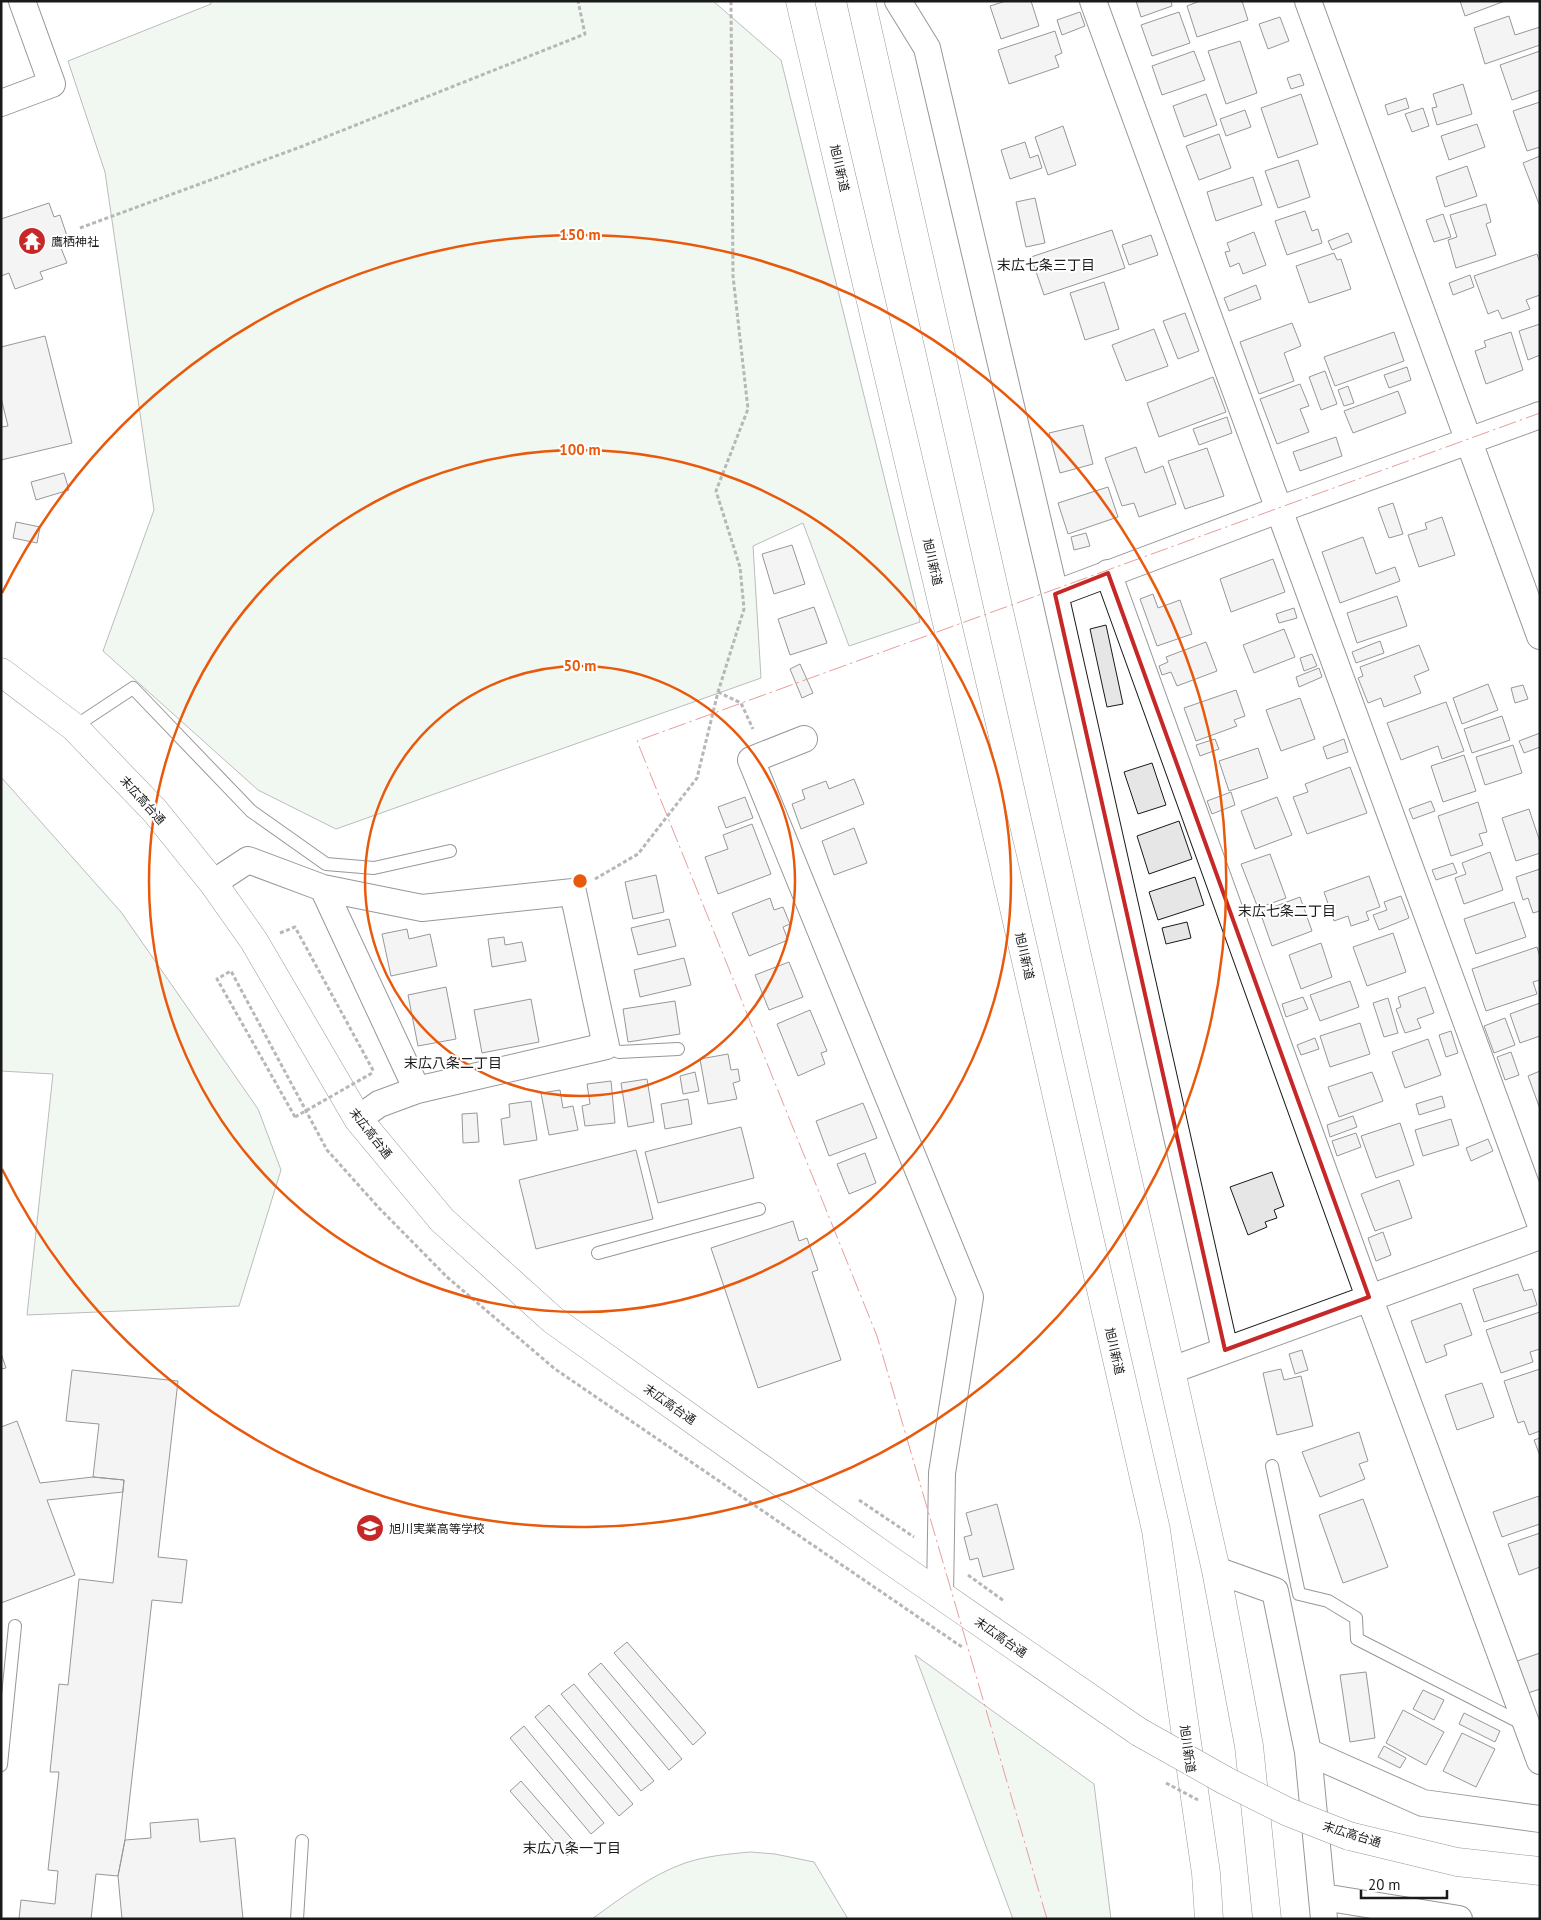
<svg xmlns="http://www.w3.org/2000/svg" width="1541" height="1920" viewBox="0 0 1541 1920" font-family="'PT Sans','Noto Sans JP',sans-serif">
<rect width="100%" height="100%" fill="#fff"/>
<path fill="#e0efe3" stroke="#6a6a6a" d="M211 1H713L781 60 920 622 849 646 803 523 753 546 761 678 336 829 258 790 103 651 154 510 105 172 68 61 211 4Z
M1 777 121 912 258 1109 281 1170 239 1306 27 1315 53 1074 1 1071Z
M915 1655 1094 1784 1111 1919H1013Z
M750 1852 775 1854 814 1862 848 1919H592C621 1898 651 1875 685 1863 706 1856 728 1854 750 1852Z"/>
<path fill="#e6e6e6" stroke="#1a1a1a" d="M1006 1H1031L1039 26 1001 39 990 6Z
M1136 1H1171L1172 6 1141 17Z
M1200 1H1242L1248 20 1197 37 1187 6Z
M1460 1H1505L1465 16Z
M1080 12 1085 26 1062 35 1057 20Z
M1179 12 1190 43 1152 56 1141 25Z
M1509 16 1515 35 1540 27V45L1485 64 1474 28Z
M1280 17 1289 41 1268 49 1259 24Z
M1055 31 1062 53 1055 56 1059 67 1009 84 998 50Z
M1240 41 1257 93 1226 104 1208 51Z
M1194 51 1205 80 1162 95 1152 66Z
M1540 51V90L1512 100 1500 65Z
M1300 74 1304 85 1291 89 1287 78Z
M1463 84 1472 114 1437 125 1432 108 1437 107 1433 94Z
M1206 94 1217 125 1184 137 1173 106Z
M1301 94 1318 144 1278 158 1261 108Z
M1406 98 1409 108 1388 115 1385 105Z
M1540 102V147L1527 151 1513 111Z
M1423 108 1429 126 1412 132 1405 114Z
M1245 110 1251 127 1226 136 1220 119Z
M1477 124 1485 147 1449 160 1441 136Z
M1063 126 1076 165 1048 175 1035 137Z
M1219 134 1231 168 1199 180 1186 146Z
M1025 142 1030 158 1038 155 1042 168 1010 179 1001 150Z
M1540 156V204H1539L1523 163Z
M1298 160 1310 197 1278 208 1265 171Z
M1467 166 1477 196 1445 207 1436 177Z
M1253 177 1262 205 1216 221 1207 192Z
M1035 198 1045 243 1026 247 1016 202Z
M49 203 54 217 60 215 70 245 61 248 67 263 40 272 43 279 15 289 9 273 1 276V219Z
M1486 204 1491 222 1486 224 1496 255 1456 268 1448 240 1457 237 1450 215Z
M1305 211 1312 231 1318 229 1322 243 1287 255 1275 221Z
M1443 214 1451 237 1434 242 1426 220Z
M1112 230 1125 268 1044 295 1031 257Z
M1254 232 1266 265 1243 274 1239 263 1230 267 1225 252 1230 251 1227 243Z
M1348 233 1352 242 1332 250 1328 241Z
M1151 235 1158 255 1129 265 1122 245Z
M1334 253 1337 260 1341 259 1351 289 1309 303 1296 266Z
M1537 254 1540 263V295L1526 300 1530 309 1502 319 1498 310 1488 314 1474 276Z
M1470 275 1474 287 1453 295 1449 283Z
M1104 282 1119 329 1085 340 1070 293Z
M1256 285 1261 299 1229 311 1224 298Z
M1185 313 1199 351 1178 359 1163 321Z
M1292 323 1301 346 1284 353 1294 381 1259 394 1240 342Z
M1540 324V355L1528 360 1519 331Z
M1154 329 1168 366 1126 381 1112 345Z
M1394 332 1404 361 1335 386 1324 357Z
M1511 332 1523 370 1486 384 1475 351 1486 347 1484 341Z
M45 336 72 443 1 460V427L8 426 1 398V347Z
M1407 367 1411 380 1389 388 1384 375Z
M1325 371 1337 404 1321 410 1309 377Z
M1213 377 1226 412 1159 437 1147 403Z
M1300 384 1309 406 1300 409 1309 432 1277 444 1260 399Z
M1348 386 1354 403 1344 406 1338 390Z
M1398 391 1406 413 1353 433 1344 411Z
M1227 417 1232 433 1199 445 1193 429Z
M1083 425 1093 464 1060 473 1049 433Z
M1336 437 1342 456 1300 471 1293 452Z
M1136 447 1145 473 1163 466 1176 504 1139 517 1134 503 1122 506 1105 458Z
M1207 448 1224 496 1185 509 1168 461Z
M64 473 69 490 36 500 31 482Z
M1108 487 1118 517 1068 534 1058 503Z
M1393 503 1403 534 1389 538 1378 508Z
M1442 517 1455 555 1419 567 1408 535 1427 529 1425 523Z
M16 522 40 527 37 543 13 538Z
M1086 533 1090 546 1074 550 1071 537Z
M1363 537 1376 574 1395 567 1400 581 1340 603 1322 552Z
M792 545 805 584 774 594 762 554Z
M1273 559 1285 592 1231 612 1220 579Z
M1153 594 1158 608 1180 600 1192 634 1157 646 1140 599Z
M1397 596 1407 626 1357 643 1347 613Z
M814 607 827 643 790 655 778 619Z
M1294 608 1297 618 1279 623 1276 614Z
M1106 625 1123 704 1107 707 1090 629Z
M1284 629 1295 657 1254 673 1243 645Z
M1380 641 1384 653 1356 663 1352 652Z
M1206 642 1217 671 1177 686 1171 672 1162 675 1159 666 1168 662 1166 657Z
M1419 645 1429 670 1414 676 1421 693 1384 707 1381 698 1368 703 1358 678 1363 676 1360 667Z
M1312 654 1317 666 1304 671 1300 658Z
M800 664 813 693 802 698 790 669Z
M1319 668 1322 677 1299 687 1296 677Z
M1488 684 1498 710 1462 724 1453 698Z
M1523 685 1528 699 1515 703 1511 688Z
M1236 690 1245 716 1234 720 1237 726 1196 741 1184 708Z
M1300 698 1315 739 1281 751 1266 710Z
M1446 702 1464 751 1442 759 1438 746 1401 760 1387 723Z
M1502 716 1510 740 1472 753 1464 729Z
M1540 733V747L1524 753 1519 741Z
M1215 739 1219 749 1200 756 1196 745Z
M1344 739 1348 752 1327 759 1323 747Z
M1513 745 1522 773 1485 785 1476 757Z
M1258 748 1268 778 1229 791 1219 761Z
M1464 755 1476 791 1443 802 1431 766Z
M1152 763 1166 805 1138 814 1124 772Z
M1350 767 1367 813 1307 834 1293 797 1308 792 1305 784Z
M854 779 864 804 801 829 792 804 805 799 802 790 826 781 829 789Z
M1231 792 1235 805 1212 814 1207 801Z
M745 797 753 818 726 828 718 807Z
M1277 797 1292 835 1255 849 1241 811Z
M1431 801 1435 811 1413 819 1409 809Z
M1478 802 1487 832 1479 834 1483 845 1451 856 1438 816Z
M1529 809 1540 842V853L1516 861 1502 818Z
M1179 821 1192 859 1149 874 1137 836Z
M752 824 771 874 718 894 705 857 728 849 723 835Z
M854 828 867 863 834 875 822 841Z
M1490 852 1503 890 1464 904 1455 878 1466 874 1462 863Z
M1270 854 1286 898 1258 908 1241 864Z
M1453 863 1457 873 1436 880 1432 870Z
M1540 869V911L1533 913 1528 898 1523 900 1516 877Z
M656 875 664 912 633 919 625 882Z
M1369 876 1380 907 1366 912 1369 920 1351 926 1348 916 1334 921 1324 892Z
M1195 877 1204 905 1158 920 1149 892Z
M1401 896 1409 918 1379 930 1373 915 1387 910 1384 902Z
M1300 897 1312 931 1272 946 1260 912Z
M770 898 774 910 783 907 790 924 783 927 788 940 749 956 732 913Z
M1514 902 1526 937 1476 954 1464 919Z
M669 919 676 946 638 955 631 928Z
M1187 922 1191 938 1166 944 1162 928Z
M407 929 409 939 430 934 437 966 391 976 382 934Z
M1393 933 1406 972 1367 986 1353 947Z
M504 937 505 945 522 942 526 961 492 967 488 939Z
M1321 943 1332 977 1301 989 1289 955Z
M1537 947 1540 957V980L1533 982 1537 994 1486 1011 1472 969Z
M684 958 691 985 640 997 634 970Z
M789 962 803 997 769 1010 755 975Z
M1350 981 1359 1007 1320 1021 1310 995Z
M446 987 456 1039 418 1046 408 995Z
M1425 987 1434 1013 1417 1019 1421 1028 1405 1033 1396 1009 1401 1007 1398 997Z
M1303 997 1308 1009 1286 1017 1282 1004Z
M1388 998 1398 1033 1384 1037 1373 1003Z
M531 999 539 1042 482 1053 474 1010Z
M675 1001 680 1034 628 1042 623 1009Z
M1540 1003V1036L1520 1043 1510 1014Z
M810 1010 827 1051 821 1053 825 1064 798 1076 777 1024Z
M1505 1018 1515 1045 1494 1053 1484 1026Z
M1360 1023 1370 1054 1330 1067 1320 1036Z
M1451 1031 1458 1053 1446 1057 1439 1035Z
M1315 1038 1319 1049 1301 1055 1297 1045Z
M1428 1039 1441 1075 1405 1088 1392 1052Z
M1511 1052 1519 1075 1505 1080 1497 1057Z
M728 1054 731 1070 738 1069 740 1081 733 1083 737 1099 708 1104 700 1059Z
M1540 1071V1109L1528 1076Z
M695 1072 699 1091 683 1094 680 1076Z
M1372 1072 1383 1101 1339 1117 1328 1087Z
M647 1079 654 1122 628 1127 621 1083Z
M611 1081 615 1123 585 1126 582 1106 590 1104 587 1084Z
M560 1090 563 1108 573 1106 578 1130 549 1135 541 1093Z
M1442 1096 1445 1107 1419 1115 1416 1104Z
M688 1099 692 1124 665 1129 661 1104Z
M531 1101 537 1140 504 1145 501 1119 510 1117 509 1104Z
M863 1103 877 1138 829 1156 816 1121Z
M477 1113 479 1142 463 1143 462 1114Z
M1353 1116 1357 1127 1330 1137 1327 1125Z
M1451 1119 1459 1145 1423 1156 1415 1130Z
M1400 1123 1414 1165 1376 1178 1361 1136Z
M741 1127 754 1178 658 1203 645 1152Z
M1356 1133 1361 1147 1337 1156 1332 1141Z
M1488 1139 1493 1151 1471 1161 1466 1148Z
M636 1150 653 1219 536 1249 519 1180Z
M865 1153 876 1183 849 1194 837 1164Z
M1272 1172 1284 1206 1274 1210 1277 1218 1265 1222 1267 1227 1248 1235 1230 1187Z
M1399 1180 1412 1218 1375 1231 1361 1194Z
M793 1221 799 1241 807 1238 818 1270 812 1272 841 1360 758 1388 711 1248Z
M1383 1232 1391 1255 1376 1261 1368 1238Z
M1518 1274 1524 1291 1532 1289 1537 1305 1484 1322 1473 1289Z
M1461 1303 1472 1335 1444 1345 1447 1355 1426 1363 1411 1321Z
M1540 1312V1349L1530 1352 1533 1362 1501 1373 1486 1330Z
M1302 1350 1308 1370 1295 1374 1289 1354Z
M1 1353 6 1368 1 1369Z
M1281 1369 1284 1380 1301 1376 1313 1426 1277 1435 1263 1373Z
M1540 1369V1431L1529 1435 1524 1421 1518 1423 1504 1381Z
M72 1370 178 1381 158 1557 187 1560 182 1603 152 1600 125 1840 118 1876 96 1874 91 1919H19L21 1900 55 1904 58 1871 48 1870 59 1772H50L59 1684 68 1685 79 1579 113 1583 124 1480 93 1477 99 1424 66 1421Z
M1482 1383 1494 1417 1457 1430 1445 1395Z
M17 1421 40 1483 93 1477 124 1480 123 1492 47 1500 75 1575 1 1603V1427Z
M1359 1432 1368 1461 1359 1464 1365 1479 1320 1497 1302 1452Z
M1540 1438V1456L1534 1440Z
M1539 1496 1540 1524 1502 1537 1493 1512Z
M1363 1499 1388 1567 1343 1583 1319 1515Z
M997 1504 1014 1569 983 1577 978 1558 970 1560 964 1537 972 1535 966 1513Z
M1540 1533V1567L1519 1575 1508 1544Z
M627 1642 706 1733 693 1745 614 1653Z
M1540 1653V1689L1528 1693 1517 1661Z
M601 1663 682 1759 669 1770 588 1674Z
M1366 1672 1375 1738 1350 1742 1340 1675Z
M574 1684 654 1781 641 1791 561 1694Z
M1423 1690 1444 1700 1434 1720 1413 1709Z
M549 1705 633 1804 619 1816 535 1717Z
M1403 1710 1444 1732 1426 1765 1386 1743Z
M1464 1713 1500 1731 1495 1742 1459 1724Z
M524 1726 604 1823 591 1834 510 1738Z
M1462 1733 1495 1749 1476 1787 1443 1771Z
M1384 1746 1406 1758 1400 1768 1378 1757Z
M521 1781 578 1846 567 1856 510 1791Z
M198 1819 200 1842 235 1838 243 1919H122L118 1876 125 1840 151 1838 150 1823Z"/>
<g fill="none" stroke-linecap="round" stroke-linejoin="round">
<g stroke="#1a1a1a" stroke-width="14">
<path id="service" d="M74 727 133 688 251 811 326 864 374 868 450 851
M606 1046 619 1052 678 1049
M598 1253 759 1209
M1272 1466 1299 1594 1328 1601 1356 1618 1357 1639 1525 1725
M1 1765 15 1626
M297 1919 302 1841"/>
</g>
<g stroke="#1a1a1a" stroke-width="28">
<path id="minor" d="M898 1 927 48 1055 594 1225 1350
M1093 1 1540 1223
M1308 1 1540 636
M1 103 52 84 22 1
M1108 573 1369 1297 1540 1761
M1055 594 1278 510 1540 415
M804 739 751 760 970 1297 942 1473 940 1595
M213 883 248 860 323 888 422 908 573 892 606 1046 417 1090 379 1104 358 1119
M323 888 417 1090
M1172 1370 1540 1236
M1216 1570 1275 1591 1308 1752 1324 1919
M1308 1752 1423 1803 1540 1819
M1323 1897 1459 1919"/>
</g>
<g stroke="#1a1a1a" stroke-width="29">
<path id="tertiary" d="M1 672 74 727 155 811 213 883 254 941 358 1119 442 1220 553 1320 887 1558 1139 1732
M1349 1836 1457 1862 1540 1871"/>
</g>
<g stroke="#1a1a1a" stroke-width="29">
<path id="trunk" d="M800 1 1003 860 1156 1530 1206 1873 1209 1919
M861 1 1216 1570 1249 1746 1267 1919"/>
</g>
<path stroke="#5f5f5f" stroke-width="3" stroke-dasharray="4 2.5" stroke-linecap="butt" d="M80 228 303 146 585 34 578 1
M718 692 741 703 753 729
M595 879 638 854 697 778 718 692 744 609 740 567 716 491 748 409 733 276 731 1
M280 933 295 927 374 1072
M295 1117 217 979 231 971 327 1150 379 1208 447 1277 555 1369 962 1647
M859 1500 914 1537
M968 1575 1004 1601"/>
<use href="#service" stroke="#fff" stroke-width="12"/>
<use href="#minor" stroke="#fff" stroke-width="26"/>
<use href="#tertiary" stroke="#fff" stroke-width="28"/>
<use href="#trunk" stroke="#fff" stroke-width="28"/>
<g stroke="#1a1a1a" stroke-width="29" stroke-linecap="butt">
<path id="tertiary-bridge" d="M1139 1732 1226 1781 1288 1812 1349 1836"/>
</g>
<path stroke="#5f5f5f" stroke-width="3" stroke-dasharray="4 2.5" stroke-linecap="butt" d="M295 1117 374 1072
M1166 1783 1198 1800"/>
<use href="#tertiary-bridge" stroke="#fff" stroke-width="28"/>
<path stroke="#c62828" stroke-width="1" stroke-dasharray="18 4 2.5 4" stroke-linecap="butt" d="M1047 1919 877 1336 637 741 1540 413"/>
</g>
<path d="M0 0H1541V1920H0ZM1108 573 1369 1297 1225 1350 1055 594Z" fill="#fff" fill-opacity=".55" fill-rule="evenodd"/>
<path fill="none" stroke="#c62828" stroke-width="4" stroke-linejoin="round" d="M1108 573 1369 1297 1225 1350 1055 594Z"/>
<g fill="none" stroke="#e8590c" stroke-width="2.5">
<circle cx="580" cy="881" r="215"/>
<circle cx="580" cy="881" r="431"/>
<path d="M2 593A646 646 0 1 1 2 1169"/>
</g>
<defs>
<g id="temple-disc" transform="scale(1.4375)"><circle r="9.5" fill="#c62828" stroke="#fff"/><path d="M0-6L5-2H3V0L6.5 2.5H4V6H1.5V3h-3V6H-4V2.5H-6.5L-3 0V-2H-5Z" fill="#fff"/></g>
<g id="school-disc" transform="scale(1.4375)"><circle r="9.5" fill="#c62828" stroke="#fff"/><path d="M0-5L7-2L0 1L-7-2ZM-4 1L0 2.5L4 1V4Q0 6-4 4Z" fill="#fff"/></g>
</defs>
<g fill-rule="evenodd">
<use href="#temple-disc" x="32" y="241"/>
<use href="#school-disc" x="370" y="1528"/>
</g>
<g text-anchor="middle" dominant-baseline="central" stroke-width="4" stroke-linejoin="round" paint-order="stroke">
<g font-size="12" fill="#1a1a1a" stroke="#fff">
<text transform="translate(840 168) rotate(77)">旭川新道</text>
<text transform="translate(933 562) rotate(77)">旭川新道</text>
<text transform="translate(143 800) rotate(48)">末広高台通</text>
<text transform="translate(1025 956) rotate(77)">旭川新道</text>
<text transform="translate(371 1133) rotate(52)">末広高台通</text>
<text transform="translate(1115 1351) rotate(77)">旭川新道</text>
<text transform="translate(670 1404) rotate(35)">末広高台通</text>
<text transform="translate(1001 1637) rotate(35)">末広高台通</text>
<text transform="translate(1188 1749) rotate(82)">旭川新道</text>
<text transform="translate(1352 1834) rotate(17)">末広高台通</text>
</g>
<g font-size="12" fill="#1a1a1a" stroke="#fff" text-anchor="start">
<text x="51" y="241">鷹栖神社</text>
<text x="389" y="1528">旭川実業高等学校</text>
</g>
<g font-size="14" fill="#1a1a1a" stroke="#fff">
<text x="1046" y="265">末広七条三丁目</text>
<text x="1287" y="911">末広七条二丁目</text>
<text x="453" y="1063">末広八条二丁目</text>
<text x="572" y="1848">末広八条一丁目</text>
</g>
</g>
<circle cx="580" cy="881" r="8" fill="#e8590c" stroke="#fff" stroke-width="2.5"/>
<g font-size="15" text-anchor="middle" font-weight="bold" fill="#e8590c" stroke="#fff" stroke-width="4" stroke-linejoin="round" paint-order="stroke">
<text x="580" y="240">150 m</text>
<text x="580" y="455">100 m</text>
<text x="580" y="671">50 m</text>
</g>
<rect width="1541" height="1920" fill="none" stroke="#1a1a1a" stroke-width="5"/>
<path d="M1361 1890v8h86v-8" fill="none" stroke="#1a1a1a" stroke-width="2.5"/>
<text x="1368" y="1890" font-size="15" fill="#1a1a1a" stroke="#ffffff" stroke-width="4" paint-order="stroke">20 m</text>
</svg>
